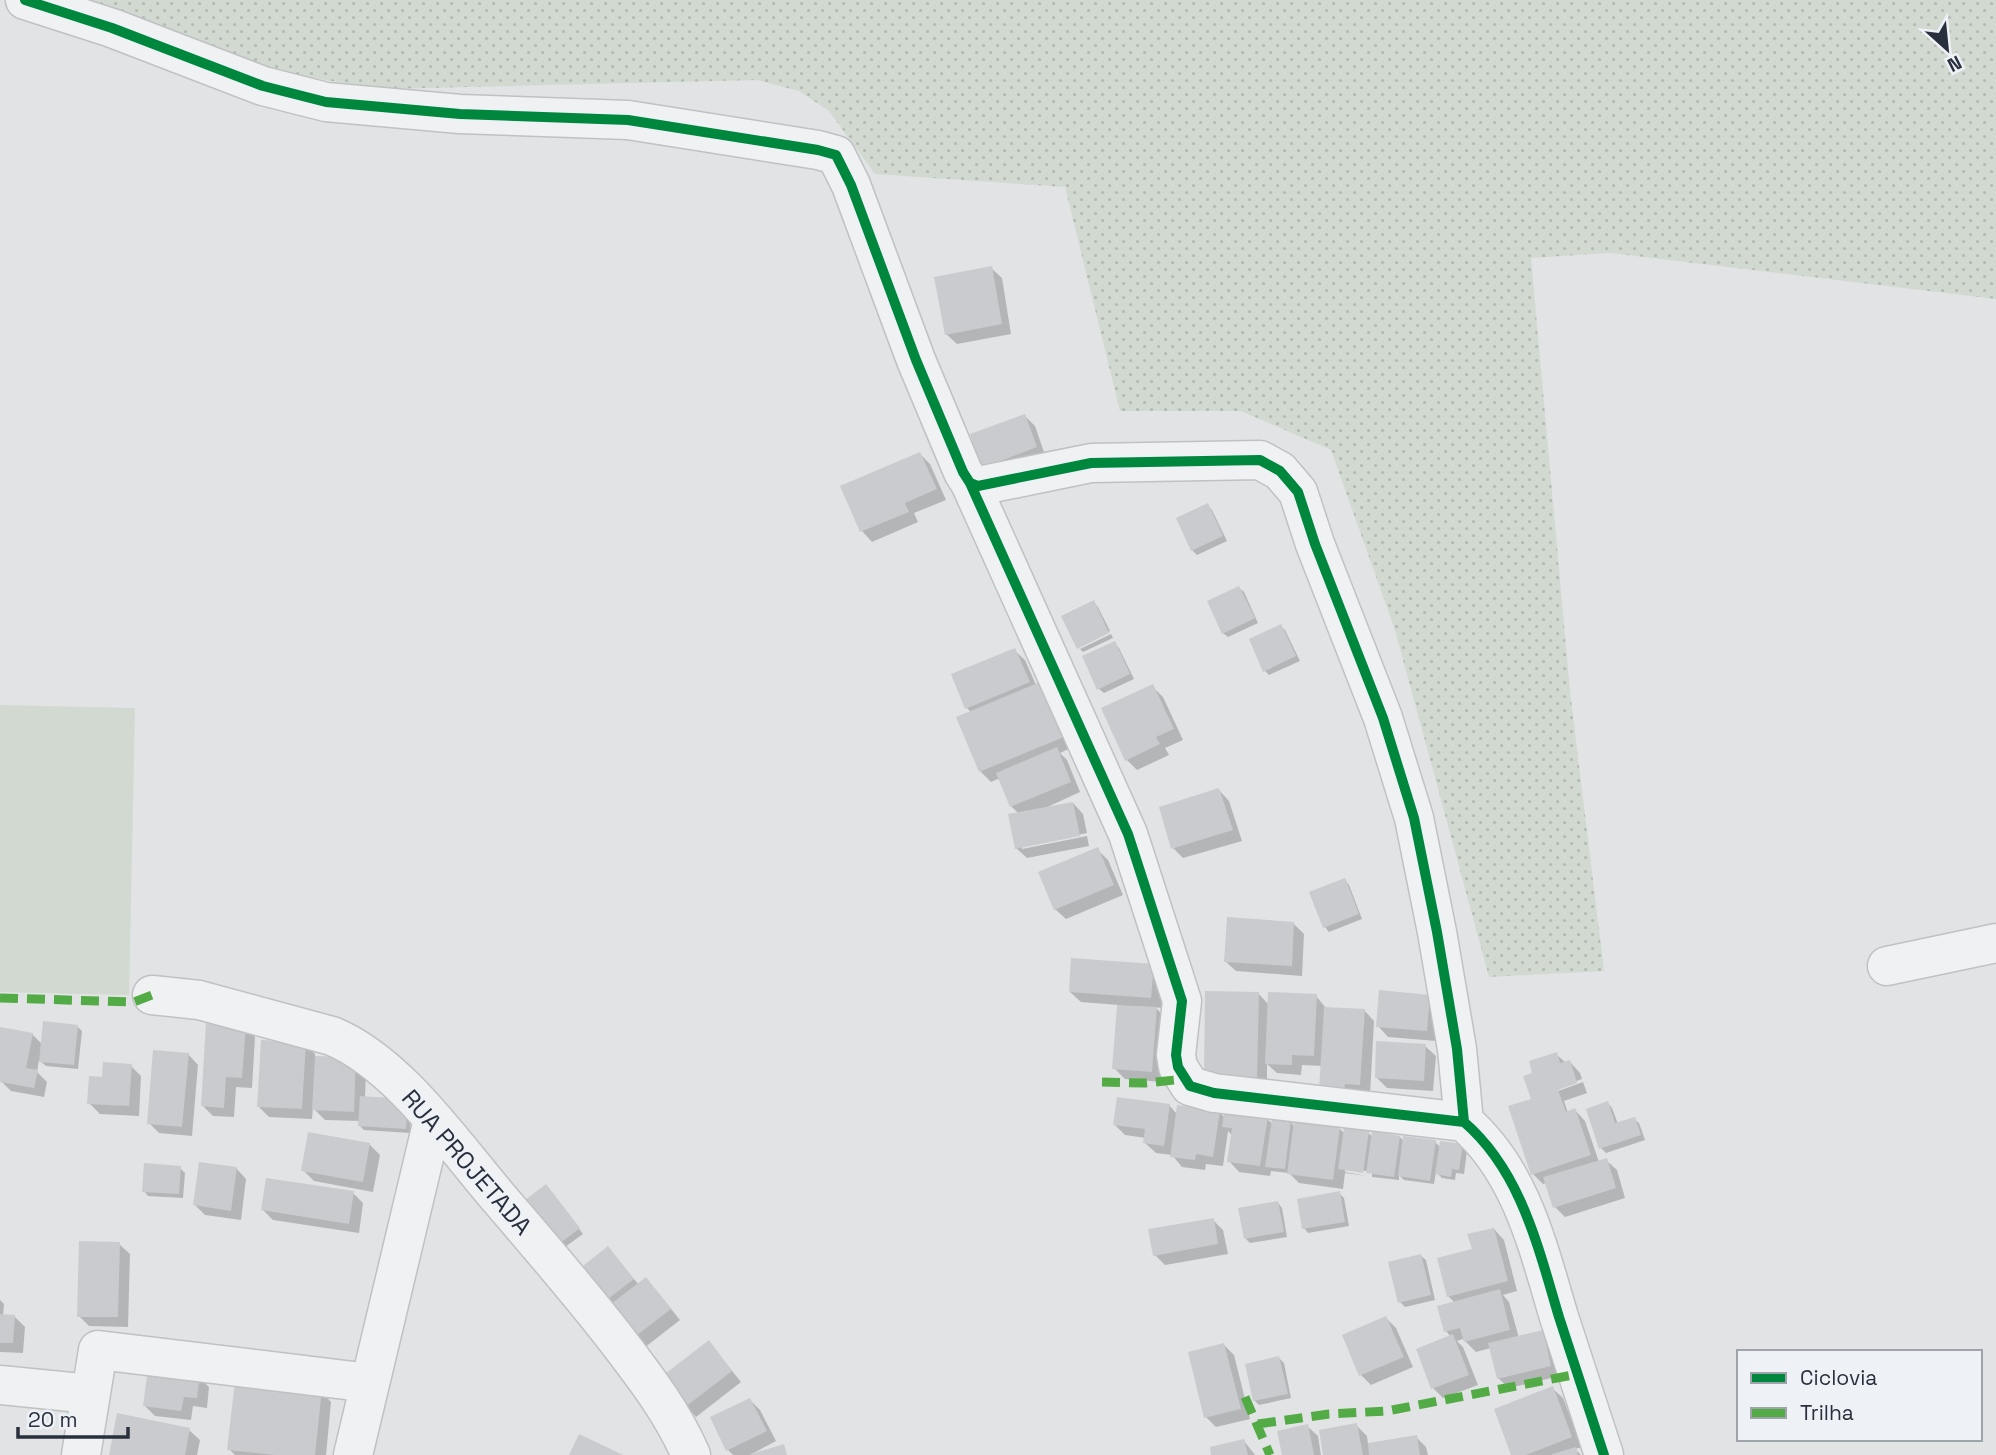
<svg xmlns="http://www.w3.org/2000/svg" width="1996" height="1455" viewBox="0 0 1996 1455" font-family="'Space Grotesk',sans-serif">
<defs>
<pattern id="grass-dots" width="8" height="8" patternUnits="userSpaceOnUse" patternTransform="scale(1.75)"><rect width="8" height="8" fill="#d2d9d1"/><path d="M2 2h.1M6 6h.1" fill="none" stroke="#b4bbb4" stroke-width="1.8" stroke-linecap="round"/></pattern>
</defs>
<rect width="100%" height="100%" fill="#e1e3e5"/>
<path fill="url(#grass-dots)" d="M75 0H1996V299L1610 253 1531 258 1570 691 1604 971 1489 977 1395 630 1331 450 1241 411H1120L1065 187 875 174 829 111 799 91 757 80 384 89 267 71Z"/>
<path fill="#d2d9d1" d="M0 705 135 708 129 995 0 992Z"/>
<path fill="#0003" d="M991 268 1002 278 1011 334 957 344 946 334Z
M1025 416 1035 426 1046 458 984 467Z
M920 454 930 464 946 500 914 513 918 522 872 542 862 531 842 487Z
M1207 505 1212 510 1227 541 1197 555 1192 550Z
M1239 588 1244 592 1258 623 1228 637 1223 633Z
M1094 603 1098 607 1110 631 1077 646Z
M1280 626 1285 630 1300 661 1269 675 1265 671Z
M1111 634 1113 638 1083 652 1080 649Z
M1114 643 1119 648 1134 679 1104 693 1099 689Z
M1014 650 1025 660 1036 685 1073 747 1060 753 1067 760 1080 792 1043 809 1073 803 1083 814 1087 833 1022 846V849L1087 836 1089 846 1027 858 1016 848 1019 814 1011 806 1000 778 991 782 981 772 958 718 971 712 967 708Z
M1152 686 1163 697 1183 740 1165 748 1169 755 1137 770 1127 760Z
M1219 790 1229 801 1242 841 1183 858 1173 848Z
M1098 850 1108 860 1123 895 1066 919 1055 909Z
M1345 880 1349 885 1362 919 1329 932 1325 927Z
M1294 924 1304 934 1302 976 1236 971 1225 961Z
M1153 966 1164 976 1161 1008 1155 1007 1167 1019 1162 1082 1125 1079 1114 1068 1119 1005 1081 1002 1070 992Z
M1258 993 1269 1005 1316 996 1326 1008 1364 1010 1374 1021 1370 1095 1354 1102 1323 1066 1302 1065 1301 1075 1277 1073 1267 1064V1089L1216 1088Z
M1429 996 1436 1041 1388 1037 1378 1026Z
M77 1026 82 1031 78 1069 46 1066 39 1060 37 1072 47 1082 44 1097 11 1091 1 1081 0 1029 32 1034 43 1045Z
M245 1027 255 1037 252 1088 236 1087 234 1117 213 1116 203 1106Z
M305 1044 315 1054V1058L366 1070 365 1098 412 1106 410 1133 364 1130 360 1126V1121L325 1120 313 1108 312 1119 269 1117 259 1107Z
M1425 1046 1436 1056 1433 1091 1387 1088 1376 1077Z
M188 1054 198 1065 192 1136 159 1133 149 1123Z
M1556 1054 1566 1063 1570 1062 1580 1073 1582 1079 1536 1095V1099L1583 1082 1587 1093 1564 1101 1568 1113 1575 1110 1585 1121 1599 1162 1606 1160 1617 1170 1625 1198 1565 1217 1555 1207 1547 1183 1543 1184 1533 1174 1534 1074Z
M131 1066 141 1076 139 1116 100 1114 89 1103Z
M1608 1103 1612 1108 1618 1124 1634 1119 1639 1123 1645 1140 1606 1153 1601 1148Z
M1169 1105 1177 1114 1219 1112 1225 1118 1267 1119 1273 1124 1291 1122 1295 1127 1340 1129 1345 1134 1368 1133 1373 1137H1400L1404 1142H1435L1441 1148 1463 1146 1467 1151 1464 1174 1456 1173 1455 1180 1442 1178 1436 1172 1434 1184 1404 1180 1399 1175V1180L1372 1177V1172L1345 1168V1172L1367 1176 1345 1173 1343 1189 1299 1183 1289 1173 1271 1171 1270 1176 1239 1172 1229 1161 1233 1136 1228 1131 1223 1166 1206 1164 1205 1170 1182 1167 1172 1155 1156 1153 1145 1143 1146 1138 1125 1135 1114 1124Z
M369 1144 380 1155 373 1192 314 1181 303 1170Z
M180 1168 185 1173 183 1198 148 1196 144 1191Z
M236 1168 246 1179 241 1220 205 1215 195 1205Z
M551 1191 583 1234 565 1247 561 1242Z
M353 1193 363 1203 359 1233 273 1220 263 1210Z
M1339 1193 1344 1198 1349 1226 1308 1233 1304 1228Z
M1278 1203 1282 1208 1287 1237 1250 1243 1246 1239Z
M1213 1220 1223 1230 1228 1254 1165 1265 1155 1255Z
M1494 1229 1504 1240 1517 1291 1503 1295 1509 1302 1519 1338 1542 1332 1553 1342 1560 1376 1509 1388 1498 1378 1491 1348 1476 1352 1463 1339 1457 1341 1463 1347 1478 1385 1443 1398 1433 1388 1451 1337 1446 1331 1455 1303 1448 1296 1474 1251Z
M119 1244 130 1254 128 1327 89 1326 79 1316Z
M608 1248 639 1285 646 1279 656 1290 680 1320 644 1348 605 1301Z
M1421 1256 1426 1260 1435 1300 1405 1307 1400 1302Z
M0 1300 4 1304 3 1316H14L25 1327 23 1353 0 1352Z
M1386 1318 1396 1328 1413 1367 1371 1385 1361 1375Z
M709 1342 741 1382 696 1417 686 1406Z
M1224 1345 1234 1355 1250 1419 1216 1427 1206 1417Z
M1279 1358 1284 1363 1291 1398 1259 1405 1254 1400Z
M199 1377 209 1387 207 1408 193 1406 191 1420 155 1416 145 1406Z
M1552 1388 1563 1398 1582 1447 1575 1449 1581 1455H1513Z
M321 1391 331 1402 326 1455H235L229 1449Z
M750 1400 760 1410 776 1441 750 1455H733L728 1450Z
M1356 1425 1367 1436 1368 1444 1416 1437 1426 1447 1428 1455H1325Z
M1307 1426 1318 1436 1321 1455H1284Z
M189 1430 200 1440 197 1455H110Z
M1244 1441 1255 1455H1213Z"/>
<path fill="#c9cbce" d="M992 266 1002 324 945 335 934 277Z
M1025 414 1037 447 982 468 970 434Z
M920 452 937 489 905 503 909 512 860 532 840 486Z
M1208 503 1223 536 1191 551 1176 518Z
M1239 586 1255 618 1222 634 1207 601Z
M1094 600 1109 633 1077 649 1061 616Z
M1281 624 1296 656 1263 672 1249 639Z
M1115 641 1130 674 1097 690 1082 656Z
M1015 648 1030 682 965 709 951 674Z
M1040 682 1064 737 979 772 956 717Z
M1153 684 1174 729 1156 737 1160 744 1125 761 1101 708Z
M1057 747 1071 782 1010 807 996 773Z
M1219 788 1233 830 1171 849 1159 807Z
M1073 802 1080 836 1015 849 1008 814Z
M1098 847 1114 885 1054 910 1038 872Z
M1345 878 1359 914 1323 928 1309 892Z
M1227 917 1294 922 1292 966 1224 962Z
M1071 958 1154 964 1151 998 1069 992Z
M1379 990 1430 995 1427 1031 1376 1027Z
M1205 991 1259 992 1257 1079 1204 1078Z
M1268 992 1317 994 1314 1056 1292 1055V1065L1265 1064Z
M1117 1005 1157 1007 1152 1072 1112 1069Z
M1324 1007 1365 1009 1360 1085 1345 1084 1344 1092 1319 1091Z
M43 1021 78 1025 74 1065 39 1062Z
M206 1023 246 1025 242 1078 226 1077 224 1108 201 1106Z
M0 1027 33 1033 26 1068 38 1070 34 1088 0 1082Z
M261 1040 306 1042 302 1109 257 1107Z
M1376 1041 1426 1044 1424 1081 1375 1078Z
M153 1050 189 1053 182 1127 147 1124Z
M1557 1052 1560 1063 1570 1060 1577 1083 1558 1090 1566 1112 1575 1108 1591 1155 1531 1175 1508 1106 1531 1099 1523 1076 1532 1073 1529 1061Z
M315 1056 356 1057 354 1112 312 1110Z
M103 1062 132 1064 129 1106 87 1104 89 1076 102 1077Z
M360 1096 408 1099 406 1129 358 1126Z
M1117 1097 1170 1104 1164 1146 1143 1143 1145 1129 1113 1125Z
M1608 1101 1615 1123 1635 1117 1641 1135 1599 1149 1586 1109Z
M1177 1105 1220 1111 1213 1157 1196 1154 1195 1160 1170 1157Z
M1224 1111 1268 1117 1260 1166 1227 1162 1232 1128 1222 1127Z
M1272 1118 1291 1120 1285 1169 1265 1167Z
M1294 1121 1340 1127 1333 1180 1287 1174Z
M1344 1128 1369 1131 1363 1173 1338 1169Z
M1372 1131 1400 1136 1394 1177 1366 1173Z
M308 1132 370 1143 363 1182 301 1171Z
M1403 1136 1436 1140 1430 1181 1398 1176Z
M1440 1141 1463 1144 1459 1170 1452 1169 1451 1177 1435 1174Z
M1607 1158 1616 1188 1553 1208 1543 1177Z
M199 1162 237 1167 231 1211 193 1205Z
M144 1163 181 1166 179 1194 142 1192Z
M266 1178 354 1191 349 1224 261 1210Z
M546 1184 580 1228 559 1244 525 1200Z
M1340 1191 1345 1222 1302 1229 1297 1199Z
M1278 1201 1284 1232 1244 1239 1238 1208Z
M1214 1218 1218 1244 1153 1256 1148 1229Z
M1494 1228 1508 1281 1447 1297 1437 1258 1472 1249 1467 1234Z
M79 1241 120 1242 118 1317H77Z
M608 1246 634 1279 604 1302 579 1269Z
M1421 1254 1431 1295 1398 1303 1388 1262Z
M646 1277 671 1309 632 1339 607 1307Z
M1500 1289 1510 1330 1464 1342 1460 1328 1444 1332 1437 1306Z
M0 1314 15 1315 13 1343H0Z
M1386 1316 1404 1357 1359 1376 1342 1335Z
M1543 1330 1551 1366 1497 1379 1488 1343Z
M1453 1334 1469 1375 1431 1389 1416 1349Z
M709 1340 732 1371 684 1408 661 1377Z
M1224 1343 1241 1409 1204 1418 1188 1352Z
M1279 1356 1288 1394 1253 1401 1245 1364Z
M148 1369 200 1375 197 1398 184 1397 181 1411 143 1406Z
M235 1381 322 1389 315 1455H275L227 1450Z
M1553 1386 1572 1437 1526 1455H1511L1494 1409Z
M750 1398 767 1431 726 1451 710 1417Z
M117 1413 190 1428 185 1455H109Z
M1357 1423 1363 1455H1323L1319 1430Z
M1308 1424 1314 1455H1282L1277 1431Z
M579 1434 623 1455H569Z
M1417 1435 1420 1455H1369L1368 1443Z
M1244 1439 1248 1455H1211L1210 1447Z
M784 1444 787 1455H751V1454Z
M1576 1447 1578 1455H1552V1454Z"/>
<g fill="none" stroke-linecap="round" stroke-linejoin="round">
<g stroke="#bfc1c3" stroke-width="41">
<path id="street" d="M25 0 112 28 263 86 326 102 460 114 628 120 818 150 836 155 851 185 916 360 963 472 970 483 978 486 1091 463 1260 460 1280 471 1298 492 1315 544 1383 718 1414 818 1437 932 1457 1049 1464 1122
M970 483 1128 834 1182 1001 1176 1055 1178 1067 1190 1086 1214 1093 1464 1122C1521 1171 1538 1247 1559 1317 1574 1363 1589 1409 1604 1455
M1887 966 1996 943
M152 995 199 1000 332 1036C397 1063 452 1143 498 1197 539 1245 581 1293 620 1344 648 1381 672 1412 691 1455
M0 1385 91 1394
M81 1455 98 1350 370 1383
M353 1455 433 1120"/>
</g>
<use href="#street" stroke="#f0f1f2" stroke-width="38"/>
<path stroke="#53ab46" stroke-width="9" stroke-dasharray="18 9" stroke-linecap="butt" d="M0 998 134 1002 152 995
M1102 1082 1145 1083 1185 1079
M1245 1397 1270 1455
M1258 1424 1329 1414 1387 1411 1578 1374"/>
<g stroke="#eef1f5" stroke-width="15">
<path id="cycleway" d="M25 0 112 28 263 86 326 102 460 114 628 120 818 150 836 155 851 185 916 360 963 472 970 483 978 486 1091 463 1260 460 1280 471 1298 492 1315 544 1383 718 1414 818 1437 932 1457 1049 1464 1122
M970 483 1128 834 1182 1001 1176 1055 1178 1067 1190 1086 1214 1093 1464 1122C1521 1171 1538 1247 1559 1317 1574 1363 1589 1409 1604 1455"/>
</g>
<use href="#cycleway" stroke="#00873e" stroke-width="10"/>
</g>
<g text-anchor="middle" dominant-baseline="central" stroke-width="6" stroke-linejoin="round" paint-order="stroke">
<g font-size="24" fill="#29303d" stroke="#eef1f5">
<text transform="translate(467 1162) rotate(49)">RUA PROJETADA</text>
</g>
</g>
<rect x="1737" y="1350" width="245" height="91" fill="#eef1f5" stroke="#9fa4ab" stroke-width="2"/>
<rect x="1751" y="1373" width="35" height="10" fill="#00873e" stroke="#9fa4ab" stroke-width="2"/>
<text x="1800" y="1385" font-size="21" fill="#29303d">Ciclovia</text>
<rect x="1751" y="1408" width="35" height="10" fill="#53ab46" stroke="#9fa4ab" stroke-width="2"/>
<text x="1800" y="1420" font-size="21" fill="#29303d">Trilha</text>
<g transform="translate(1947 49) rotate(153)" stroke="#eef1f5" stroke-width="5" paint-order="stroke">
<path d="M0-5L12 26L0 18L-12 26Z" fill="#29303d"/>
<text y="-10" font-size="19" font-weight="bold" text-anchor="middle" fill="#29303d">N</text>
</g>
<path d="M18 1427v10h110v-10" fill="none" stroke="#29303d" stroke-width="3.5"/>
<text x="28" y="1427" font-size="21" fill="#29303d" stroke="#eef1f5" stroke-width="5" paint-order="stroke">20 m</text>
</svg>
